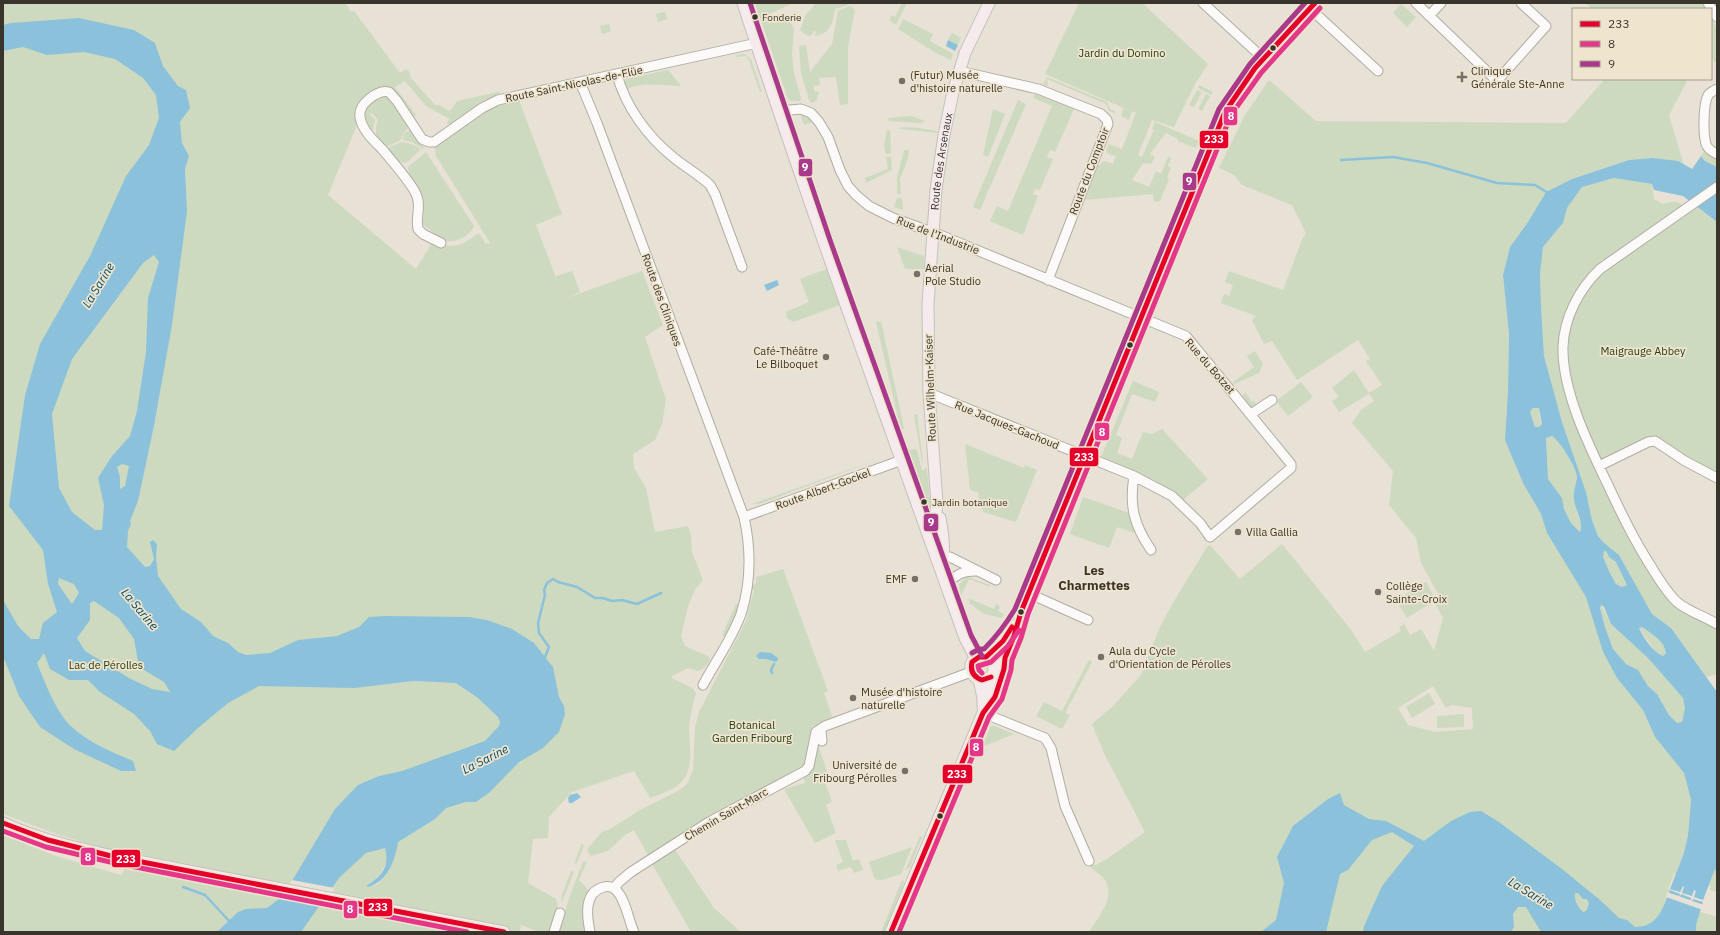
<svg xmlns="http://www.w3.org/2000/svg" width="1720" height="935" viewBox="0 0 1720 935" font-family="'IBM Plex Sans',sans-serif">
<rect width="100%" height="100%" fill="#e7e1d6"/>
<path fill="#cedabf" fill-rule="evenodd" d="M3 3H342L346 4 351 12 354 11 400 73 406 69 409 71 411 78 435 105H439L450 111 457 101 498 92 501 93 478 103 477 107 451 124 446 123 450 119 426 106 405 81 395 87 416 115 411 118 384 88 357 110V125L328 195 416 269 432 243C444 246 455 248 466 242 471 239 474 235 479 233L486 244 490 243 436 156 435 147C458 130 479 111 507 103V100L520 97V103L562 214 536 225 558 283 556 276 572 271 580 292 564 299 642 271 663 325 645 337 666 400 662 424 655 440 633 454 634 468 646 488 655 532 688 526 691 536 692 552 703 580 696 588 688 606 681 636 685 646 710 657C710 663 704 669 698 671L688 668 672 676V678L692 688 696 693C693 704 690 715 689 727 689 743 695 767 682 781 675 790 660 794 650 798L634 771 572 792 549 817 548 838 533 839 528 883 556 899 558 907 549 932H539L521 925 520 932H3V835L53 855 121 875 124 870 125 855 59 835 3 814ZM180 122 182 144 187 153 171 134ZM40 344 18 446 25 395ZM163 377 154 426 139 495ZM399 679 443 683 414 681 381 685ZM388 859 390 869 378 884 369 887 366 886C378 879 383 871 388 859Z
M755 3H793L769 14 772 20 786 14 794 29 792 53 794 73 801 98 800 101H790L787 96Z
M816 3H845L848 5 835 9C833 23 830 34 815 36L816 31H814L811 36 806 35 800 30 805 16Z
M902 3H907L896 25 889 20 892 15 895 17Z
M1079 3H1142L1208 64 1195 84 1174 127 1152 120 1138 155 1142 157 1154 130 1152 129 1155 122 1199 141 1196 148 1178 141V139L1166 133 1150 154 1155 157 1151 164 1143 163 1132 180 1149 187 1156 171 1161 174 1168 157 1171 158 1168 166 1171 168 1167 178 1169 179 1160 201 1154 202 1153 194 1085 200 1097 167 1104 161 1113 164 1116 156 1108 154 1106 151 1109 144 1122 149 1136 113 1132 111 1129 120 1121 116 1124 108 1045 74Z
M1586 3H1704L1707 9H1592Z
M1401 4 1416 17 1407 27 1393 13Z
M850 6 855 10 848 46V104L840 105 836 77 819 78 820 85 814 86V91L819 92 816 101 812 103 809 100 801 73 799 46 806 45 810 72 832 44 838 11Z
M665 12 667 19 658 22 656 14Z
M1711 16 1717 30V65L1711 57Z
M903 19 933 34 930 41 953 54 951 60 936 53 898 29Z
M609 24 611 31 602 34 600 26Z
M952 33 961 38 958 45 948 40Z
M744 54 751 59 762 92H760L749 60 746 56 736 57 735 55Z
M668 70 681 86C666 86 635 81 625 91L623 86 626 79Z
M1047 77 1107 102 1110 109 1115 111V113L1109 111 1106 104 1047 79 1048 86 1043 84Z
M1605 79H1688L1669 115 1684 165 1678 161 1653 158 1629 160 1572 179 1546 192 1528 222 1510 247 1503 275 1509 334 1508 391 1505 440 1523 483 1541 514 1547 533 1587 597 1603 652 1617 678 1643 710 1655 737 1684 773 1691 800 1688 835 1684 853 1676 874 1670 872 1674 874 1668 889 1670 890 1667 898 1700 912 1717 917V932H1089C1098 918 1116 897 1105 880 1101 874 1093 871 1089 865L1092 864 1097 866 1096 865 1107 859 1145 832 1105 755 1092 724 1112 707 1141 675 1160 627 1174 601 1207 547 1210 545 1240 579 1282 544 1352 631 1365 652 1401 631 1399 627 1404 624 1410 635 1421 629 1434 651 1443 618 1436 605 1442 601 1421 563 1416 538 1389 505 1393 471 1352 423 1361 410 1374 401 1369 394 1339 412 1332 401 1339 397 1332 388 1354 370 1369 393 1382 385 1366 361 1370 359 1358 340 1297 380 1272 341 1264 344 1252 320 1256 316 1221 303 1224 294 1229 296 1233 285 1225 282 1229 271 1283 290 1302 240 1306 233 1292 205 1242 185 1234 175 1219 168 1245 115 1269 80 1316 121 1566 123ZM1433 686 1446 708 1452 705 1472 708 1473 729 1435 732 1408 725 1398 708Z
M1199 85 1213 92 1211 95 1198 88Z
M1197 90 1202 92 1194 107 1189 105Z
M1036 93 1074 109 1055 152 1050 150 1047 157 1053 159 1040 190 1035 189 1033 194 1038 196 1023 235 990 221 997 206 1008 211 1052 106 1033 98Z
M1206 94 1210 96 1202 111 1198 109Z
M386 95 391 97 410 126 403 134 401 140 384 148 376 139V126L378 120 372 113 370 114 375 120 373 129 369 130C358 110 367 101 386 95Z
M1018 100 1026 104 980 210 973 207Z
M993 109 1005 114 988 157 983 155Z
M800 113 805 114 813 122 804 125Z
M912 116 925 121 921 123 889 121 888 118Z
M901 127 919 128 937 131V133L900 129Z
M411 129 424 148 423 149 412 142 403 140 404 134Z
M887 130 890 131 891 153 886 154 884 147Z
M402 142 411 144 421 149 406 163 397 161 385 149Z
M904 150H909L908 158 900 179 901 194H897V178Z
M1704 151 1717 157V167L1705 161 1701 156Z
M426 152 474 226C468 239 451 245 438 239L437 235 422 224 424 215 420 199 423 196 410 180 408 167Z
M886 157H891L892 170 866 183 865 178 888 169Z
M1614 178 1652 184 1654 199 1663 204C1672 201 1678 200 1685 207L1598 268 1563 329 1578 427 1667 593 1717 628V674L1706 677 1671 628 1652 614 1619 555 1603 542 1598 536 1592 520 1586 492 1562 422 1544 356 1541 306 1540 274 1543 247 1563 223 1567 208 1582 187Z
M897 198H902L903 210 894 207Z
M1694 205 1717 222V474L1693 463 1654 436 1605 460C1594 455 1591 440 1586 429 1564 375 1555 314 1605 271L1666 228Z
M897 247 924 256V269H905Z
M827 269 840 305 793 322 787 318 786 312 809 302 800 279Z
M881 321 904 428 901 431 876 322Z
M1255 351 1263 364 1259 373 1234 384 1233 382 1254 367 1247 356Z
M1133 381 1159 392 1155 402 1132 394 1116 435 1122 438 1117 453 1132 459 1143 432 1152 434 1162 429 1208 479 1183 500 1154 480 1101 457Z
M1301 382 1313 397 1288 416 1276 401Z
M1245 392 1252 402 1254 401 1257 405 1252 409 1243 396Z
M1533 408H1539L1540 418 1542 424 1539 427H1535L1530 412Z
M917 414 923 461H922L914 415Z
M1552 436C1560 441 1577 468 1577 478 1576 489 1575 500 1577 512 1579 520 1583 524 1580 532L1571 523 1564 509 1562 498 1548 479 1546 437Z
M965 444 1024 468 1025 465 1037 470 1016 522 983 512 978 492 970 490Z
M915 449 917 450 922 470 927 468 932 523 930 524 912 474 914 473 907 450Z
M879 459 759 504H752Z
M1083 497 1135 515 1141 535 1117 527 1109 548 1070 534Z
M1603 551H1606L1609 557 1616 562 1628 585 1622 587 1616 584 1602 557Z
M783 569 828 691 824 693 833 719 812 727C814 740 810 758 802 769L715 815 648 855 634 830 625 835 608 851 591 856 588 853V848L602 832 610 829 640 810 680 790 687 784 693 770 695 727 699 712 746 621 754 590 751 588V586L756 584V577Z
M968 577 990 585V587L969 579 961 596 959 585 964 579Z
M1426 582 1436 600 1407 618 1396 600Z
M968 598 994 609 996 604 1000 606 998 611 1004 614 1002 618 984 614 969 603 970 601Z
M736 604 740 605 737 615 726 637 722 635Z
M1601 605 1611 624 1649 659 1683 698 1685 708 1682 722 1677 723 1669 715 1657 694 1648 686 1638 670 1626 664 1613 649 1605 627 1600 608Z
M1639 627C1651 628 1664 642 1666 653L1663 656 1654 651Z
M1089 660 1092 662 1065 713 1070 715 1062 729 1036 716 1044 702 1062 711Z
M1429 693 1435 704 1412 718 1406 707Z
M1464 714V727L1437 728V716Z
M991 726H994L1014 734 982 747Z
M818 744 828 775 823 777 832 802 826 805 836 833 815 843 784 789 805 783 803 775Z
M920 836 922 837 910 867 905 871Z
M835 840H846L853 861 859 859 863 870 854 873 851 867 838 871 836 865 843 862Z
M582 843 584 846 576 865 575 861Z
M912 847 901 874 882 880H877L874 877 869 862Z
M674 848 714 908 741 932H691L651 862Z
M587 861 579 880 590 892 587 932H559L570 895 583 862Z
M1715 868 1717 873V892L1710 890 1711 886 1708 885Z
M571 871 574 872 562 902 561 898Z
M902 880 904 882 885 932H881Z"/>
<path fill="#8bc1db" fill-rule="evenodd" d="M79 18 134 30 155 43 163 66 178 86 186 90 190 108 180 122 182 143 189 156 185 169 187 211 172 325 154 426 138 501 130 521 131 524 128 531 127 547 145 567 150 566 154 559 150 542 153 540 157 544 156 558 158 576 181 609 201 622 213 636 228 643 238 652 246 655 270 653 298 640 337 636 359 627 369 617 386 616 469 617 487 620 512 629 534 643 553 667 559 697 564 706 565 714 559 732 543 748 519 762 490 792 476 802H466L446 808 435 819 398 842C395 861 388 880 369 887L366 886C382 876 390 867 385 848L366 853 339 878 301 932H217L238 912 246 909 267 908 283 896 335 809 358 785 379 776 402 771 485 741 499 726 500 722 498 717 478 698 456 683 414 681 354 688 259 686 228 703 198 728 174 751 157 744 150 731 134 714 100 692 88 680H69L50 669 44 653 37 663C45 682 56 713 72 727 89 743 112 752 133 761L136 771H121L74 749 40 727 19 696 3 656V600L18 626 31 639H39L43 623 57 612 48 584 43 550 9 506 25 395 40 344 90 256 126 176 149 145 159 118 156 95 143 78 115 59 84 52 47 55 23 47 3 51V25L11 23ZM154 255 159 262 148 298 146 352 137 411 130 436 112 456 98 478 104 505 102 530H95L72 512 59 488 52 414 72 359 143 263ZM122 464 129 466 125 486 120 489V477L117 467ZM59 578 74 584 79 593 72 604 58 584ZM94 601 119 618 134 639 139 667 164 682 170 692 152 689 129 678 85 651 77 638 90 620V603Z
M948 40 958 45 955 51 946 46Z
M1701 156 1705 161 1717 167V222L1683 196 1654 190 1652 184 1614 178 1582 187 1567 208 1563 223 1543 247 1540 274 1541 306 1544 356 1562 422 1586 492 1592 520 1598 536 1603 542 1619 555 1652 614 1671 628 1717 692V873L1715 869 1703 900 1694 897 1696 891 1694 890 1692 896 1682 893 1684 887 1683 886 1680 892 1670 889 1684 853 1688 835 1691 800 1684 773 1655 737 1643 710 1617 678 1603 652 1586 597 1547 533 1541 514 1523 483 1505 440 1508 391 1509 334 1503 275 1510 247 1528 222 1546 192 1572 179 1629 160 1653 158 1678 161 1692 169ZM1533 408H1539L1542 424 1539 427H1535L1530 412ZM1552 436C1560 441 1577 468 1577 478 1576 485 1573 492 1574 499 1575 511 1584 521 1580 532L1571 523 1564 509 1562 498 1548 479 1546 438ZM1604 551H1606L1609 557 1616 562 1627 585 1622 587 1616 584 1609 571 1603 557ZM1601 605 1604 607 1611 624 1649 659 1683 698 1685 708 1682 722 1677 723 1669 715 1657 694 1648 686 1638 670 1626 664 1613 649 1605 627 1600 608ZM1642 627C1652 634 1664 640 1666 653L1663 656C1652 652 1644 638 1639 628Z
M777 280 779 285 767 291 764 285Z
M760 652 771 653 778 658V660L776 662 766 659H759L756 656Z
M577 793 581 797 572 803H569L568 798 570 795Z
M1340 793 1344 805 1369 819 1386 821 1424 841 1451 821 1470 812 1481 811 1499 822 1562 869 1600 900 1619 918 1627 920 1635 927C1658 927 1663 908 1670 890L1680 894 1678 902 1681 894 1691 898 1689 907 1693 899 1703 902 1696 925V932H1541L1526 907H1518L1513 914 1514 927 1511 932H1363L1364 926 1382 886 1414 846 1392 832 1372 840 1348 870 1340 874 1326 932H1261L1276 920 1284 883 1277 857 1293 826 1328 799ZM1575 893H1578L1583 899H1587L1589 904 1586 911 1583 912C1578 907 1574 901 1575 893Z"/>
<path fill="#e7e1d6" d="M292 880 335 888 322 907 278 898 285 891Z
M1667 892 1704 905 1703 910 1666 897Z"/>
<g fill="none" stroke-linecap="round" stroke-linejoin="round">
<path stroke="#8bc1db" stroke-width="2.5" d="M1341 160 1393 157 1427 163 1497 183 1535 185 1548 193
M545 657 549 647 539 633 538 623 545 595 544 590 547 583 553 579 558 582 577 587 595 598H603L612 601 622 600 637 604 661 593
M772 673 771 670 774 664
M183 887 205 895 231 923"/>
<g stroke="#b1aca3" stroke-width="11">
<path id="minor" d="M1203 3 1264 59
M1304 3 1378 71
M1416 3 1497 81 1546 26 1521 3
M1708 3 1717 17
M1429 16 1441 3
M959 71 1038 89 1101 114 1107 120 1108 124 1048 280
M617 75C626 107 647 136 673 157 685 167 698 174 710 185L715 194 742 267
M580 82 597 123 744 517C751 549 751 583 741 614 732 639 715 662 703 685
M1717 89C1715 90 1711 92 1709 94 1703 101 1703 134 1706 144 1707 148 1713 152 1717 154
M779 111 801 109 811 113 819 122 828 137 840 170 848 186 856 195 869 206 893 218 940 235 1186 336 1291 464V468L1210 537 1200 523 1172 496 1134 476 929 393
M1717 187 1600 269C1579 289 1564 318 1563 347 1562 391 1589 446 1608 485 1620 511 1632 536 1647 560 1656 574 1665 591 1677 602 1689 612 1704 616 1717 624
M441 243 423 234 418 229C415 216 423 205 414 190 406 177 392 161 382 149 373 140 362 130 360 117 359 109 364 103 369 99 375 94 382 90 389 92L397 101 422 139 429 142H434L482 108 498 100 757 43
M1251 414 1272 400
M1599 466 1648 442 1655 441 1685 461 1717 478
M1134 476C1129 506 1134 525 1151 550
M744 517 902 460
M937 558 950 557 996 580
M946 584C957 575 961 571 976 571
M1028 593 1088 620
M983 713 1045 738 1051 748 1065 806 1089 861
M821 731 822 741
M614 888 619 882 631 872 709 822 805 771 809 766 816 732 825 726 971 672
M554 932 560 913
M590 932C587 917 583 892 604 887 608 886 613 887 616 890 626 900 628 919 634 932"/>
</g>
<g stroke="#c3c1bb" stroke-width="13">
<g id="major">
<path d="M743 3C812 216 890 427 965 638L976 659"/>
<path d="M940 518C943 533 946 552 941 568"/>
<path id="s1" d="M932 544 937 503 929 393 928 304 936 190 944 135 953 92 965 53 989 3"/>
<path d="M986 657 1003 641 1013 626"/>
<path d="M994 671 993 662C989 658 985 655 979 657 963 661 973 687 989 678 991 677 1002 663 1004 659 1016 640 1020 614 1028 593L1225 112C1248 71 1283 37 1315 3"/>
<path d="M979 679 983 698V707"/>
<path d="M3 823C42 841 85 850 127 859L504 932"/>
<path d="M891 932 983 713 988 697 991 677"/>
</g>
</g>
<use href="#minor" stroke="#fbfaf9" stroke-width="9"/>
<use href="#major" stroke="#f5ebec" stroke-width="11"/>
<g stroke="#efe4ce" stroke-width="8">
<path id="bus-1" d="M991 677 982 680C973 677 970 671 972 662L979 657H986L1003 641 1012 627
M3 823 48 840 111 856 504 932
M891 932 983 713 995 697 1004 669 1005 658 1014 636 1021 612 1225 112 1255 68 1315 3"/>
</g>
<g stroke="#efe4ce" stroke-width="8">
<path id="bus-2" d="M982 673 979 670 978 666 991 662 1008 646 1019 630
M3 831 46 847 110 862 467 932
M899 932 989 717 1002 699 1011 670 1012 660 1021 638 1028 614 1231 115 1261 73 1320 8"/>
</g>
<g stroke="#efe4ce" stroke-width="8">
<path id="bus-3" d="M750 3 830 240 971 635 982 656
M972 653 979 649H984C996 637 1006 624 1015 609L1219 109 1250 64 1305 3"/>
</g>
<use href="#bus-1" stroke="#e4002b" stroke-width="5"/>
<use href="#bus-2" stroke="#e43789" stroke-width="5"/>
<use href="#bus-3" stroke="#a9398b" stroke-width="5"/>
</g>
<g fill="#39352c" stroke="#efe4ce" stroke-width="1.5">
<circle cx="755" cy="17" r="3.5"/>
<circle cx="1273" cy="48" r="3.5"/>
<circle cx="1130" cy="345" r="3.5"/>
<circle cx="924" cy="502" r="3.5"/>
<circle cx="1021" cy="612" r="3.5"/>
<circle cx="940" cy="816" r="3.5"/>
</g>
<g fill="#767168" stroke="#efe4ce" stroke-width="1.5">
<path d="M1460 71h4v4h4v4h-4v4h-4v-4h-4v-4h4z"/>
<circle cx="902" cy="81" r="4"/>
<circle cx="917" cy="274" r="4"/>
<circle cx="826" cy="357" r="4"/>
<circle cx="1238" cy="532" r="4"/>
<circle cx="915" cy="579" r="4"/>
<circle cx="1378" cy="592" r="4"/>
<circle cx="1101" cy="657" r="4"/>
<circle cx="853" cy="698" r="4"/>
<circle cx="905" cy="771" r="4"/>
</g>
<g text-anchor="middle" dominant-baseline="central" stroke-width="3.5" stroke-linejoin="round" paint-order="stroke">
<g font-size="10" fill="#39352c" stroke="#efe4ce" text-anchor="start">
<text x="762" y="17">Fonderie</text>
<text x="932" y="502">Jardin botanique</text>
</g>
<g font-size="11" fill="#243f13" stroke="#efe4ce">
<text x="1122" y="53">Jardin du Domino</text>
<text x="1643" y="351">Maigrauge Abbey</text>
<text x="106" y="665">Lac de Pérolles</text>
<text x="752" y="725">Botanical<tspan x="752" dy="13">Garden Fribourg</tspan></text>
</g>
<g font-size="11" fill="#39352c" stroke="#efe4ce" text-anchor="start">
<text x="1471" y="71">Clinique<tspan x="1471" dy="13">Générale Ste-Anne</tspan></text>
<text x="910" y="75">(Futur) Musée<tspan x="910" dy="13">d'histoire naturelle</tspan></text>
<text x="925" y="268">Aerial<tspan x="925" dy="13">Pole Studio</tspan></text>
<text x="818" y="351" text-anchor="end">Café-Théâtre<tspan x="818" dy="13">Le Bilboquet</tspan></text>
<text x="1246" y="532">Villa Gallia</text>
<text x="907" y="579" text-anchor="end">EMF</text>
<text x="1386" y="586">Collège<tspan x="1386" dy="13">Sainte-Croix</tspan></text>
<text x="1109" y="651">Aula du Cycle<tspan x="1109" dy="13">d'Orientation de Pérolles</tspan></text>
<text x="861" y="692">Musée d'histoire<tspan x="861" dy="13">naturelle</tspan></text>
<text x="897" y="765" text-anchor="end">Université de<tspan x="897" dy="13">Fribourg Pérolles</tspan></text>
</g>
<g font-size="11" fill="#39352c" stroke="#efe4ce">
<text transform="translate(574 84) rotate(-12)">Route Saint-Nicolas-de-Flüe</text>
<text stroke="none"><textPath href="#s1" startOffset="384">Route des Arsenaux</textPath></text>
<text transform="translate(1089 171) rotate(-69)">Route du Comptoir</text>
<text transform="translate(938 235) rotate(21)">Rue de l'Industrie</text>
<text transform="translate(662 300) rotate(70)">Route des Cliniques</text>
<text transform="translate(1210 366) rotate(49)">Rue du Botzet</text>
<text transform="translate(930 388) rotate(-92)">Route Wilhelm-Kaiser</text>
<text transform="translate(1007 425) rotate(22)">Rue Jacques-Gachoud</text>
<text transform="translate(823 489) rotate(-20)">Route Albert-Gockel</text>
<text transform="translate(726 814) rotate(-30)">Chemin Saint-Marc</text>
</g>
<g font-size="12" font-style="italic" fill="#044965" stroke="#efe4ce">
<text transform="translate(98 285) rotate(-59)">La Sarine</text>
<text transform="translate(140 609) rotate(50)">La Sarine</text>
<text transform="translate(485 759) rotate(-27)">La Sarine</text>
<text transform="translate(1531 893) rotate(31)">La Sarine</text>
</g>
<g font-size="13" font-weight="bold" fill="#39352c" stroke="#efe4ce">
<text x="1094" y="570">Les<tspan x="1094" dy="15">Charmettes</tspan></text>
</g>
</g>
<g stroke="#efe4ce" stroke-width="1.5">
<rect x="1223" y="106" width="15" height="20" rx="4" fill="#e43789"/>
<rect x="1199" y="130" width="30" height="19" rx="4" fill="#e4002b"/>
<rect x="798" y="158" width="15" height="19" rx="4" fill="#a9398b"/>
<rect x="1182" y="172" width="15" height="19" rx="4" fill="#a9398b"/>
<rect x="1094" y="422" width="16" height="19" rx="4" fill="#e43789"/>
<rect x="1069" y="447" width="30" height="20" rx="4" fill="#e4002b"/>
<rect x="923" y="513" width="16" height="19" rx="4" fill="#a9398b"/>
<rect x="969" y="738" width="15" height="19" rx="4" fill="#e43789"/>
<rect x="942" y="764" width="31" height="20" rx="4" fill="#e4002b"/>
<rect x="80" y="847" width="16" height="19" rx="4" fill="#e43789"/>
<rect x="111" y="849" width="30" height="19" rx="4" fill="#e4002b"/>
<rect x="363" y="898" width="30" height="19" rx="4" fill="#e4002b"/>
<rect x="343" y="900" width="15" height="19" rx="4" fill="#e43789"/>
</g>
<g font-size="11" text-anchor="middle" font-weight="bold" fill="#fff">
<text x="1231" y="120">8</text>
<text x="1214" y="143">233</text>
<text x="805" y="171">9</text>
<text x="1189" y="185">9</text>
<text x="1102" y="436">8</text>
<text x="1084" y="461">233</text>
<text x="931" y="526">9</text>
<text x="976" y="751">8</text>
<text x="957" y="778">233</text>
<text x="88" y="861">8</text>
<text x="126" y="863">233</text>
<text x="378" y="911">233</text>
<text x="350" y="913">8</text>
</g>
<rect width="1720" height="935" fill="none" stroke="#39352c" stroke-width="8"/>
<rect x="1572" y="8" width="140" height="72" fill="#efe4ce" stroke="#a69e8d"/>
<rect x="1580" y="21" width="20" height="6" fill="#e4002b" stroke="#a69e8d"/>
<text x="1608" y="28" font-size="12" fill="#39352c">233</text>
<rect x="1580" y="41" width="20" height="6" fill="#e43789" stroke="#a69e8d"/>
<text x="1608" y="48" font-size="12" fill="#39352c">8</text>
<rect x="1580" y="61" width="20" height="6" fill="#a9398b" stroke="#a69e8d"/>
<text x="1608" y="68" font-size="12" fill="#39352c">9</text>
</svg>
